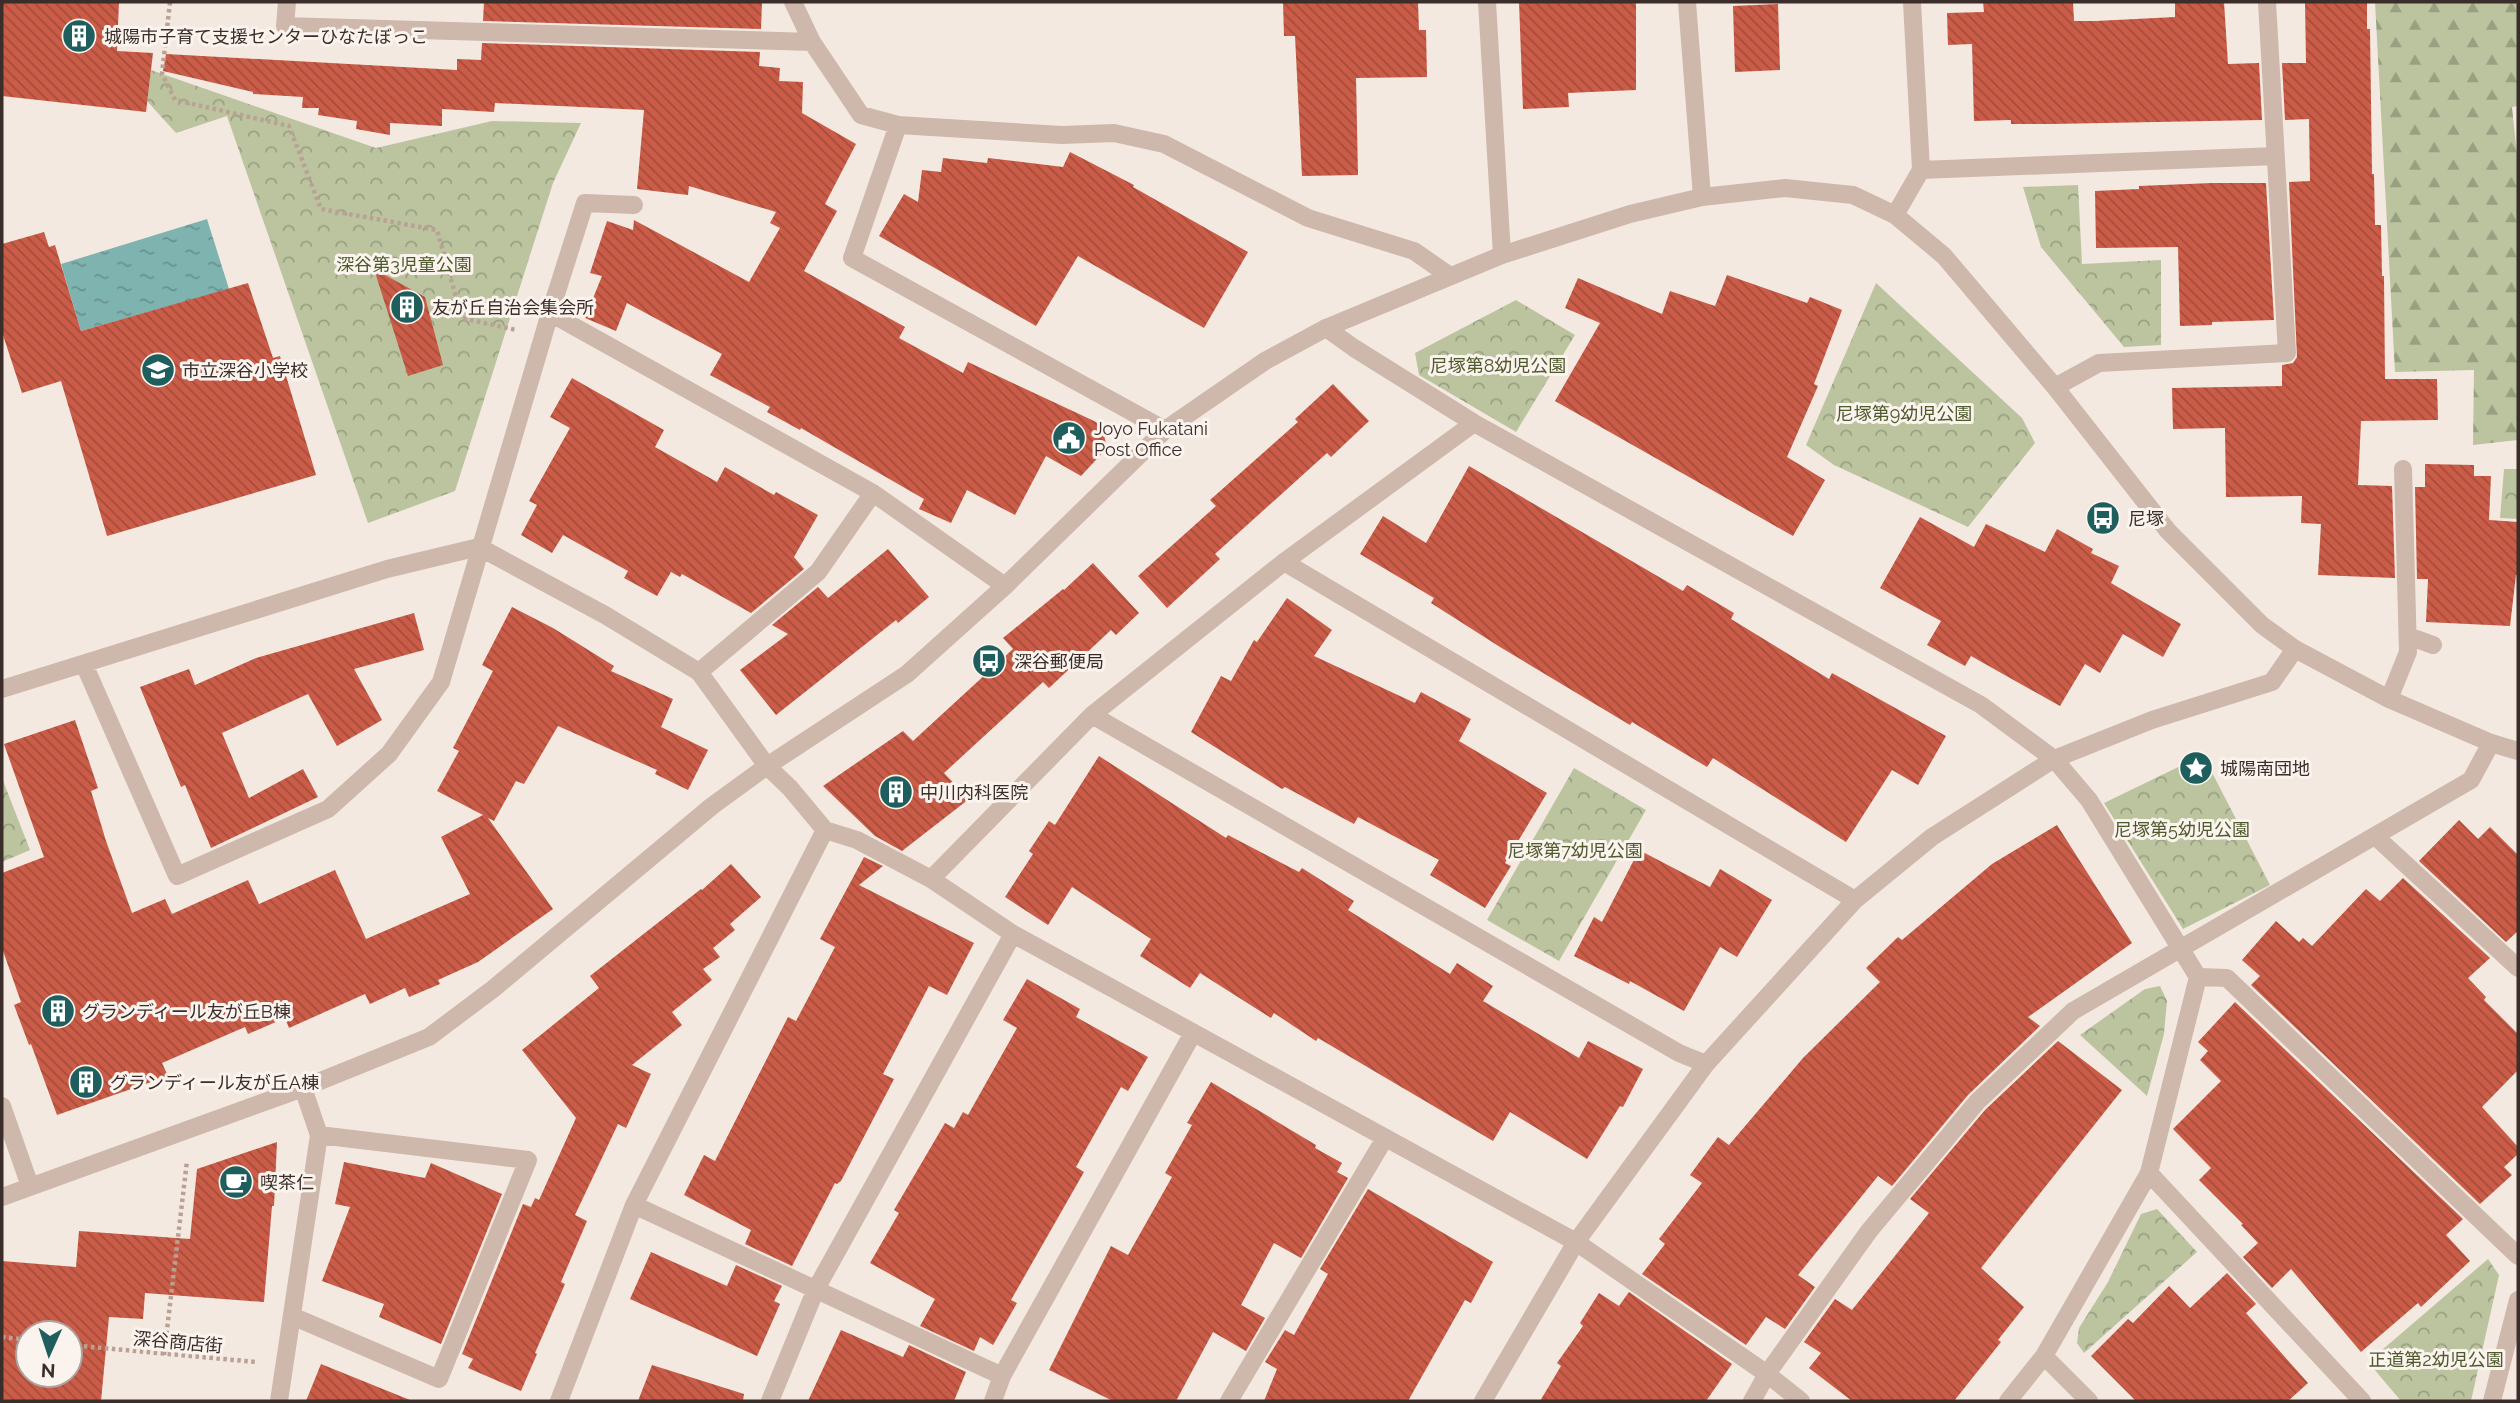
<svg xmlns="http://www.w3.org/2000/svg" width="2520" height="1403" viewBox="0 0 2520 1403" font-family="Raleway,'Noto Sans JP',sans-serif">
<defs>
<pattern id="forest-firs" width="22" height="20" patternUnits="userSpaceOnUse" patternTransform="scale(1.75)"><rect width="22" height="20" fill="#bbc49f"/><path d="M5 1l3.5 6h-7zM16 11l3.5 6h-7z" fill="#99a082"/></pattern>
<pattern id="park-crowns" width="20" height="18" patternUnits="userSpaceOnUse" patternTransform="scale(1.75)"><rect width="20" height="18" fill="#bbc49f"/><path d="M2 6a3 3 0 1 1 6 0M12 15a3 3 0 1 1 6 0" fill="none" stroke="#99a082"/></pattern>
<pattern id="water-ripples" width="26" height="14" patternUnits="userSpaceOnUse" patternTransform="scale(1.75)"><rect width="26" height="14" fill="#7eb3b0"/><path d="M2 4q2-2 4 0t4 0M15 11q2-2 4 0t4 0" fill="none" stroke="#68928f"/></pattern>
<pattern id="building-back-hatch" width="6" height="6" patternUnits="userSpaceOnUse" patternTransform="scale(1.75)"><rect width="6" height="6" fill="#ca5c48"/><path d="M-1 5l2 2M0 0l6 6M5-1l2 2" fill="none" stroke="#a54c3c"/></pattern>
</defs>
<rect width="100%" height="100%" fill="#f4e9e0"/>
<path fill="url(#forest-firs)" d="M2375 2H2518V106L2512 107 2518 166V440L2473 445 2474 370 2395 372Z"/>
<path fill="url(#park-crowns)" d="M151 70 376 148 492 121 581 123 553 183 455 491 368 523 227 116 176 133 147 101Z
M2078 185 2082 264 2161 260V345L2124 347 2041 247 2023 187Z
M1876 283 2022 418 2035 443 1968 527 1834 465 1806 445Z
M1516 300 1575 335 1516 432 1419 375 1415 353Z
M2504 469H2518V519L2500 518Z
M2203 755 2270 885 2183 929 2104 803Z
M1574 768 1646 810 1559 961 1487 920Z
M2 778 30 850 2 862Z
M2160 986 2167 1001 2164 1034 2147 1096 2080 1035 2145 989Z
M2157 1209 2197 1252 2084 1353 2077 1343 2079 1328 2108 1282 2141 1214Z
M2488 1259 2499 1275 2471 1401H2401L2368 1362Z"/>
<path fill="url(#water-ripples)" d="M207 219 229 289 81 331 61 264Z"/>
<path fill="url(#building-back-hatch)" fill-rule="evenodd" d="M2 2H119L117 51 153 53 146 112 2 96Z
M484 2H762L761 29 483 21Z
M1283 2H1418L1419 30H1426L1427 77 1356 78 1358 175 1302 176 1295 36H1284Z
M1519 2H1636V90L1568 93 1569 107 1523 109Z
M1983 2H2073L2074 21H2096L2175 17V2H2224L2228 64 2259 63 2262 120 2051 124H2011V120L1974 121 1972 44 1948 45 1947 13 1984 12Z
M2305 2H2367V29H2370L2372 174H2374L2375 225H2381L2382 276H2384L2385 379H2437L2438 420 2361 421 2358 485 2392 486 2395 578 2318 575 2321 524 2301 523 2302 496 2226 497 2225 428 2173 429 2172 388 2282 386V365L2293 363 2297 357 2289 182 2310 181 2309 119 2285 120 2282 63H2306Z
M1778 4 1780 70 1735 72 1733 6Z
M482 43 760 52 759 66 780 68 779 81 803 82 802 113 856 144 825 204 837 211 804 271 905 327 899 338 963 373 968 362 1094 421 1102 426 1107 448 1081 476 1046 456 1015 515 967 490 951 523 919 509 924 499 801 428 800 430 767 412 770 407 710 375 722 354 627 303 616 331 585 318 602 276 590 273 607 221 633 230 634 220 749 282 780 228 770 223 776 212 689 186 688 195 637 189 644 110 495 103 494 112 442 109V126L390 123V135L356 129 357 121 318 115 319 108H302L303 97 253 94V92L163 71 166 54 457 70V59L481 60Z
M1070 152 1134 185 1133 187 1248 252 1204 328 1078 256 1036 326 879 236 904 194 918 202 922 170 941 172 943 158 987 163 988 158 1063 167Z
M2212 183H2266L2274 320 2212 322V325L2180 326 2178 247 2096 248 2095 191 2139 189V186Z
M44 232 49 247 55 245 81 331 248 283 273 358 280 356 316 475 107 536 61 381 22 393 2 332V244Z
M374 269 425 297 443 365 408 376Z
M1727 275 1807 303 1810 297 1842 310 1814 384 1818 386 1787 457 1825 480 1793 536 1555 401 1600 323 1565 308 1578 278 1662 314 1670 291 1715 306Z
M572 378 664 430 655 447 717 482 725 467 774 495 776 492 818 515 794 557 804 569 751 613 682 574 680 577 671 572 657 596 624 578 628 571 563 535 552 553 521 535 537 505 529 501 570 428 550 417Z
M1333 384 1369 421 1331 457 1327 453 1215 554 1220 559 1167 608 1138 576 1216 506 1210 500 1298 422 1295 419Z
M2425 464 2474 465V476H2491L2489 520 2518 522V575H2516L2510 626 2426 622 2428 579H2417L2415 487H2425Z
M1469 466 1683 591 1687 585 1734 613 1731 619 1829 679 1832 673 1946 736 1918 785 1892 770 1846 842 1713 758 1707 767 1632 722 1630 725 1500 647 1431 603 1434 598 1360 554 1383 516 1426 543Z
M1920 517 1974 547 1986 524 2045 552 2057 529 2093 549 2091 553 2119 566 2111 583 2181 624 2163 657 2123 634 2100 673 2085 664 2060 706 1971 656 1965 666 1927 645 1941 621 1880 588Z
M888 549 929 597 898 623 896 620 776 715 740 670 788 634 772 625 818 587 828 598Z
M1093 563 1139 613 1116 635 1111 630 1049 688 1043 682 944 773 969 799 902 851 875 836 823 786 903 731 913 741 1013 649 1003 638 1063 589 1064 590Z
M1287 598 1332 630 1314 656 1415 703 1421 692 1471 719 1459 741 1547 793 1505 863 1511 866 1485 908 1430 875 1439 860 1358 817 1354 824 1285 787 1282 789 1191 732 1221 676 1231 681 1254 640 1257 642Z
M512 607 553 628 614 666 611 671 673 699 661 727 708 750 688 790 655 774 657 770 558 726 524 784 516 781 494 821 488 818 553 909 478 962 438 980 440 984 409 997 405 988 370 1004 365 994 289 1028 285 1018 248 1034 245 1027 162 1063 168 1076 57 1115 31 1044 29 1045 14 1005 21 1002 2 948V873L44 857 4 744 75 720 98 788 91 791 106 841 132 913 165 899 172 914 248 880 259 904 335 870 366 939 470 894 441 837 483 815 437 791 459 751 453 748 493 671 482 665Z
M414 613 424 650 354 669 382 720 337 746 308 694 222 733 249 798 303 769 318 797 211 848 185 785 181 787 140 687 189 669 195 685 256 658Z
M1099 756 1226 838 1228 835 1299 872 1302 868 1354 901 1348 910 1450 974 1457 963 1493 986 1483 1001 1579 1058 1588 1041 1643 1069 1623 1107 1620 1106 1587 1159 1510 1112 1493 1141 1318 1038 1316 1041 1274 1013 1271 1018 1200 973 1190 988 1140 956 1151 939 1072 887 1048 925 1005 897 1033 854 1029 851 1049 821 1055 825Z
M2459 820 2478 839 2490 827 2518 855V931L2506 942 2419 861Z
M2057 825 2132 943 2028 1017 2040 1026 1968 1095 1892 1186 1878 1176 1798 1275 1815 1287 1785 1329 1766 1317 1746 1345 1642 1274 1665 1244 1659 1239 1702 1183 1690 1175 1718 1137 1729 1145 1803 1058 1880 982 1866 968 1898 937 1902 940 1992 864Z
M1639 850 1710 887 1720 869 1772 900 1737 957 1720 947 1684 1011 1630 981 1629 984 1574 956 1594 917 1602 922Z
M864 857 883 866 859 885 974 943 947 995 929 986 883 1074 894 1079 841 1181 837 1184 835 1183 792 1266 745 1244 751 1230 684 1195 704 1155 715 1161 788 1017 796 1021 835 947 820 939Z
M731 864 761 897 730 924 735 930 713 948 720 957 703 969 712 980 672 1012 682 1025 632 1065 651 1074 626 1128 618 1124 575 1215 587 1221 561 1282 565 1284 535 1353 537 1354 521 1391 468 1368 473 1359 462 1354 523 1204 531 1207 535 1198 539 1200 576 1118 522 1050 599 988 590 976 701 889 702 890Z
M2403 878 2490 958 2468 978 2486 997 2484 1000 2518 1034V1070L2482 1107 2518 1147V1154L2504 1167 2512 1175 2480 1204 2251 985 2260 976 2242 960 2276 921 2299 942 2303 938 2312 946 2366 889 2380 901Z
M1027 979 1080 1009 1076 1017 1148 1057 1128 1091 1121 1087 1076 1167 1084 1172 1011 1300 1017 1303 993 1345 980 1337 974 1351 920 1326 935 1299 870 1263 899 1213 894 1210 945 1123 954 1128 963 1112 968 1115 1017 1028 1003 1020Z
M2235 1002 2463 1219 2446 1235 2470 1261 2421 1307 2418 1303 2361 1352 2291 1269 2272 1288 2243 1257 2258 1243 2241 1225 2243 1224 2199 1180 2211 1168 2173 1129 2221 1081 2200 1060 2208 1051 2198 1042Z
M2058 1041 2122 1090 1981 1268 2024 1307 1998 1340 2001 1342 1954 1401H1852L1809 1368 1821 1353 1804 1342 1835 1299 1852 1310 1929 1213 1910 1199 1985 1110Z
M1211 1082 1316 1145 1315 1148 1342 1163 1337 1172 1348 1178 1301 1258 1274 1243 1241 1305 1265 1318 1246 1351 1213 1332 1176 1401H1113L1049 1370 1111 1246 1128 1255 1172 1177 1165 1173 1192 1125 1187 1123Z
M277 1142 274 1206H272L264 1302 145 1293 143 1319 109 1317 101 1401H2V1261L76 1267 79 1231 190 1239 197 1169ZM28 1333H70V1375H28Z
M344 1162 425 1178 431 1163 502 1194 441 1344 379 1317 384 1304 322 1281 350 1207 335 1204Z
M1368 1189 1493 1262 1471 1303 1465 1300 1408 1401H1264L1277 1369 1265 1362 1285 1330 1294 1335 1328 1274 1320 1269Z
M651 1252 727 1286 736 1265 782 1286 774 1301 780 1304 757 1356 630 1299Z
M2227 1273 2256 1304 2246 1313 2308 1383 2288 1401H2136L2091 1356 2128 1319 2133 1323 2169 1286 2190 1308Z
M1629 1292 1732 1364 1706 1401H1540L1561 1366 1557 1363 1583 1326 1580 1323 1599 1293 1619 1306Z
M841 1330 903 1357 909 1345 966 1372 954 1401H808Z
M321 1364 410 1400V1401H306Z
M652 1365 744 1394 743 1401H638Z"/>
<g fill="none" stroke-linecap="round" stroke-linejoin="round">
<path stroke="#b9a195" stroke-width="4.5" stroke-dasharray="3.5 3.5" stroke-linecap="butt" d="M170 2 162 74 175 100 289 126 321 209 437 230 462 318 516 330
M2 1337 28 1340
M70 1345 256 1362
M164 1355 187 1161"/>
<path stroke="#cdb8ab" stroke-width="18" d="M287 2 285 26 812 42
M793 2 812 42 861 115 898 125 1062 135 1114 133 1164 144 1308 218 1414 251 1450 276
M1487 2 1502 255
M1687 2 1702 197
M898 125 852 258 1165 430
M1921 170 2276 156
M1895 215 1921 170 1912 2
M550 313 585 203 634 205
M1326 328 1354 348 1474 423 1981 705 2054 759 2089 800 2198 977 2149 1173 2044 1356 2008 1401
M2055 387 2099 363 2287 353 2267 2
M1284 562 1855 900
M2408 636 2433 645
M84 664 177 876 328 809 389 754 441 682 550 313 873 493 1005 586
M699 672 818 572 873 493
M2 689 387 569 479 547 605 615 699 672 767 766 790 788 825 830 857 840 931 879 1013 934 1576 1242 1767 1374 1801 1401
M2389 699 2408 652 2403 469
M1092 715 1679 1053 1706 1064
M2375 836 2518 968
M931 879 1092 715 1284 562 1474 423
M2198 977 2227 978 2518 1256
M2 1106 30 1186
M2149 1173 2362 1401
M634 1205 1002 1376
M292 1316 439 1379 528 1160 319 1135
M2044 1356 2089 1401
M279 1401 319 1135 303 1088
M559 1401 634 1205 825 830
M770 1401 816 1289 1013 934
M993 1401 1002 1376 1193 1033
M1229 1401 1385 1138
M1752 1401 1767 1374 1869 1231 1977 1102 2073 1011 2471 780 2491 743
M2492 1401 2518 1300"/>
<path stroke="#cdb8ab" stroke-width="18" d="M2 1197 303 1088 429 1037 493 989 712 806 767 766 907 674 1005 586 1165 430 1265 361 1326 328 1502 255 1630 214 1702 197 1785 188 1853 195 1895 215 1944 256 2055 387 2168 531 2262 625 2295 649 2389 699 2491 743 2518 751
M1483 1401 1576 1242 1706 1064 1855 900 1932 837 2054 759 2152 720 2272 682 2295 649"/>
</g>
<defs>
<g id="building-disc" transform="scale(1.75)"><circle r="9.5" fill="#1e5e5d" stroke="#fbf3ed"/><path d="M-4-6H4V6H1V3H-1V6H-4ZM-2.5-4.3h1.7v1.8h-1.7ZM.8-4.3h1.7v1.8H.8ZM-2.5-1h1.7V.8h-1.7ZM.8-1h1.7V.8H.8Z" fill="#fff"/></g>
<g id="school-disc" transform="scale(1.75)"><circle r="9.5" fill="#1e5e5d" stroke="#fbf3ed"/><path d="M0-5L7-2L0 1L-7-2ZM-4 1L0 2.5L4 1V4Q0 6-4 4Z" fill="#fff"/></g>
<g id="civic-disc" transform="scale(1.75)"><circle r="9.5" fill="#1e5e5d" stroke="#fbf3ed"/><path d="M-.6-6.5H3V-4.5H.6V-3L4-1V1h2V6H-6V1h2V-1L-.6-3ZM-1.2 2.5V6h2.4V2.5Z" fill="#fff"/></g>
<g id="bus-disc" transform="scale(1.75)"><circle r="9.5" fill="#1e5e5d" stroke="#fbf3ed"/><path d="M-5-6H5V4H4V6H2V4H-2V6H-4V4H-5ZM-3.5-4V0h7V-4ZM-3.5 1.2v1.5H-2V1.2ZM2 1.2v1.5H3.5V1.2Z" fill="#fff"/></g>
<g id="sight-disc" transform="scale(1.75)"><circle r="9.5" fill="#1e5e5d" stroke="#fbf3ed"/><path d="M0-6L1.8-2.2L6-1.7L2.9 1.2L3.7 5.4L0 3.3L-3.7 5.4L-2.9 1.2L-6-1.7L-1.8-2.2Z" fill="#fff"/></g>
<g id="cafe-disc" transform="scale(1.75)"><circle r="9.5" fill="#1e5e5d" stroke="#fbf3ed"/><path d="M-5.5-4.5H6V0H3Q3 3.5 0 3.5H-2.5Q-5.5 3.5-5.5 0ZM3-3.2v2h1.7v-2ZM-6 4.5H4V6H-6Z" fill="#fff"/></g>
</defs>
<g fill-rule="evenodd">
<use href="#building-disc" x="79" y="36"/>
<use href="#building-disc" x="407" y="307"/>
<use href="#school-disc" x="158" y="370"/>
<use href="#civic-disc" x="1069" y="438"/>
<use href="#bus-disc" x="2103" y="518"/>
<use href="#bus-disc" x="989" y="661"/>
<use href="#sight-disc" x="2196" y="768"/>
<use href="#building-disc" x="896" y="792"/>
<use href="#building-disc" x="58" y="1011"/>
<use href="#building-disc" x="86" y="1082"/>
<use href="#cafe-disc" x="236" y="1182"/>
</g>
<g text-anchor="middle" dominant-baseline="central" stroke-width="6" stroke-linejoin="round" paint-order="stroke">
<g font-size="18" fill="#3b2e2a" stroke="#fbf3ed" text-anchor="start">
<text x="104" y="36">城陽市子育て支援センターひなたぼっこ</text>
<text x="432" y="307">友が丘自治会集会所</text>
<text x="182" y="370">市立深谷小学校</text>
<text x="1094" y="428">Joyo Fukatani<tspan x="1094" dy="21">Post Office</tspan></text>
<text x="2128" y="518">尼塚</text>
<text x="1014" y="661">深谷郵便局</text>
<text x="2220" y="768">城陽南団地</text>
<text x="920" y="792">中川内科医院</text>
<text x="82" y="1011">グランディール友が丘B棟</text>
<text x="110" y="1082">グランディール友が丘A棟</text>
<text x="260" y="1182">喫茶仁</text>
</g>
<g font-size="18" fill="#4e5a2d" stroke="#fbf3ed">
<text x="404" y="264">深谷第3児童公園</text>
<text x="1498" y="365">尼塚第8幼児公園</text>
<text x="1904" y="413">尼塚第9幼児公園</text>
<text x="2182" y="829">尼塚第5幼児公園</text>
<text x="1575" y="850">尼塚第7幼児公園</text>
<text x="2436" y="1359">正道第2幼児公園</text>
</g>
<g font-size="18" fill="#3b2e2a" stroke="#fbf3ed">
<text transform="translate(178 1342) rotate(5)">深谷商店街</text>
</g>
</g>
<rect width="2520" height="1403" fill="none" stroke="#3b2e2a" stroke-width="7"/>
<g transform="translate(49 1354) rotate(183)"><circle r="33" fill="#fbf3ed" stroke="#aea49f" stroke-width="2"/>
<path d="M0-5L12 26L0 18L-12 26Z" fill="#1e5e5d"/>
<text y="-10" font-size="19" font-weight="bold" text-anchor="middle" fill="#3b2e2a">N</text>
</g>
</svg>
